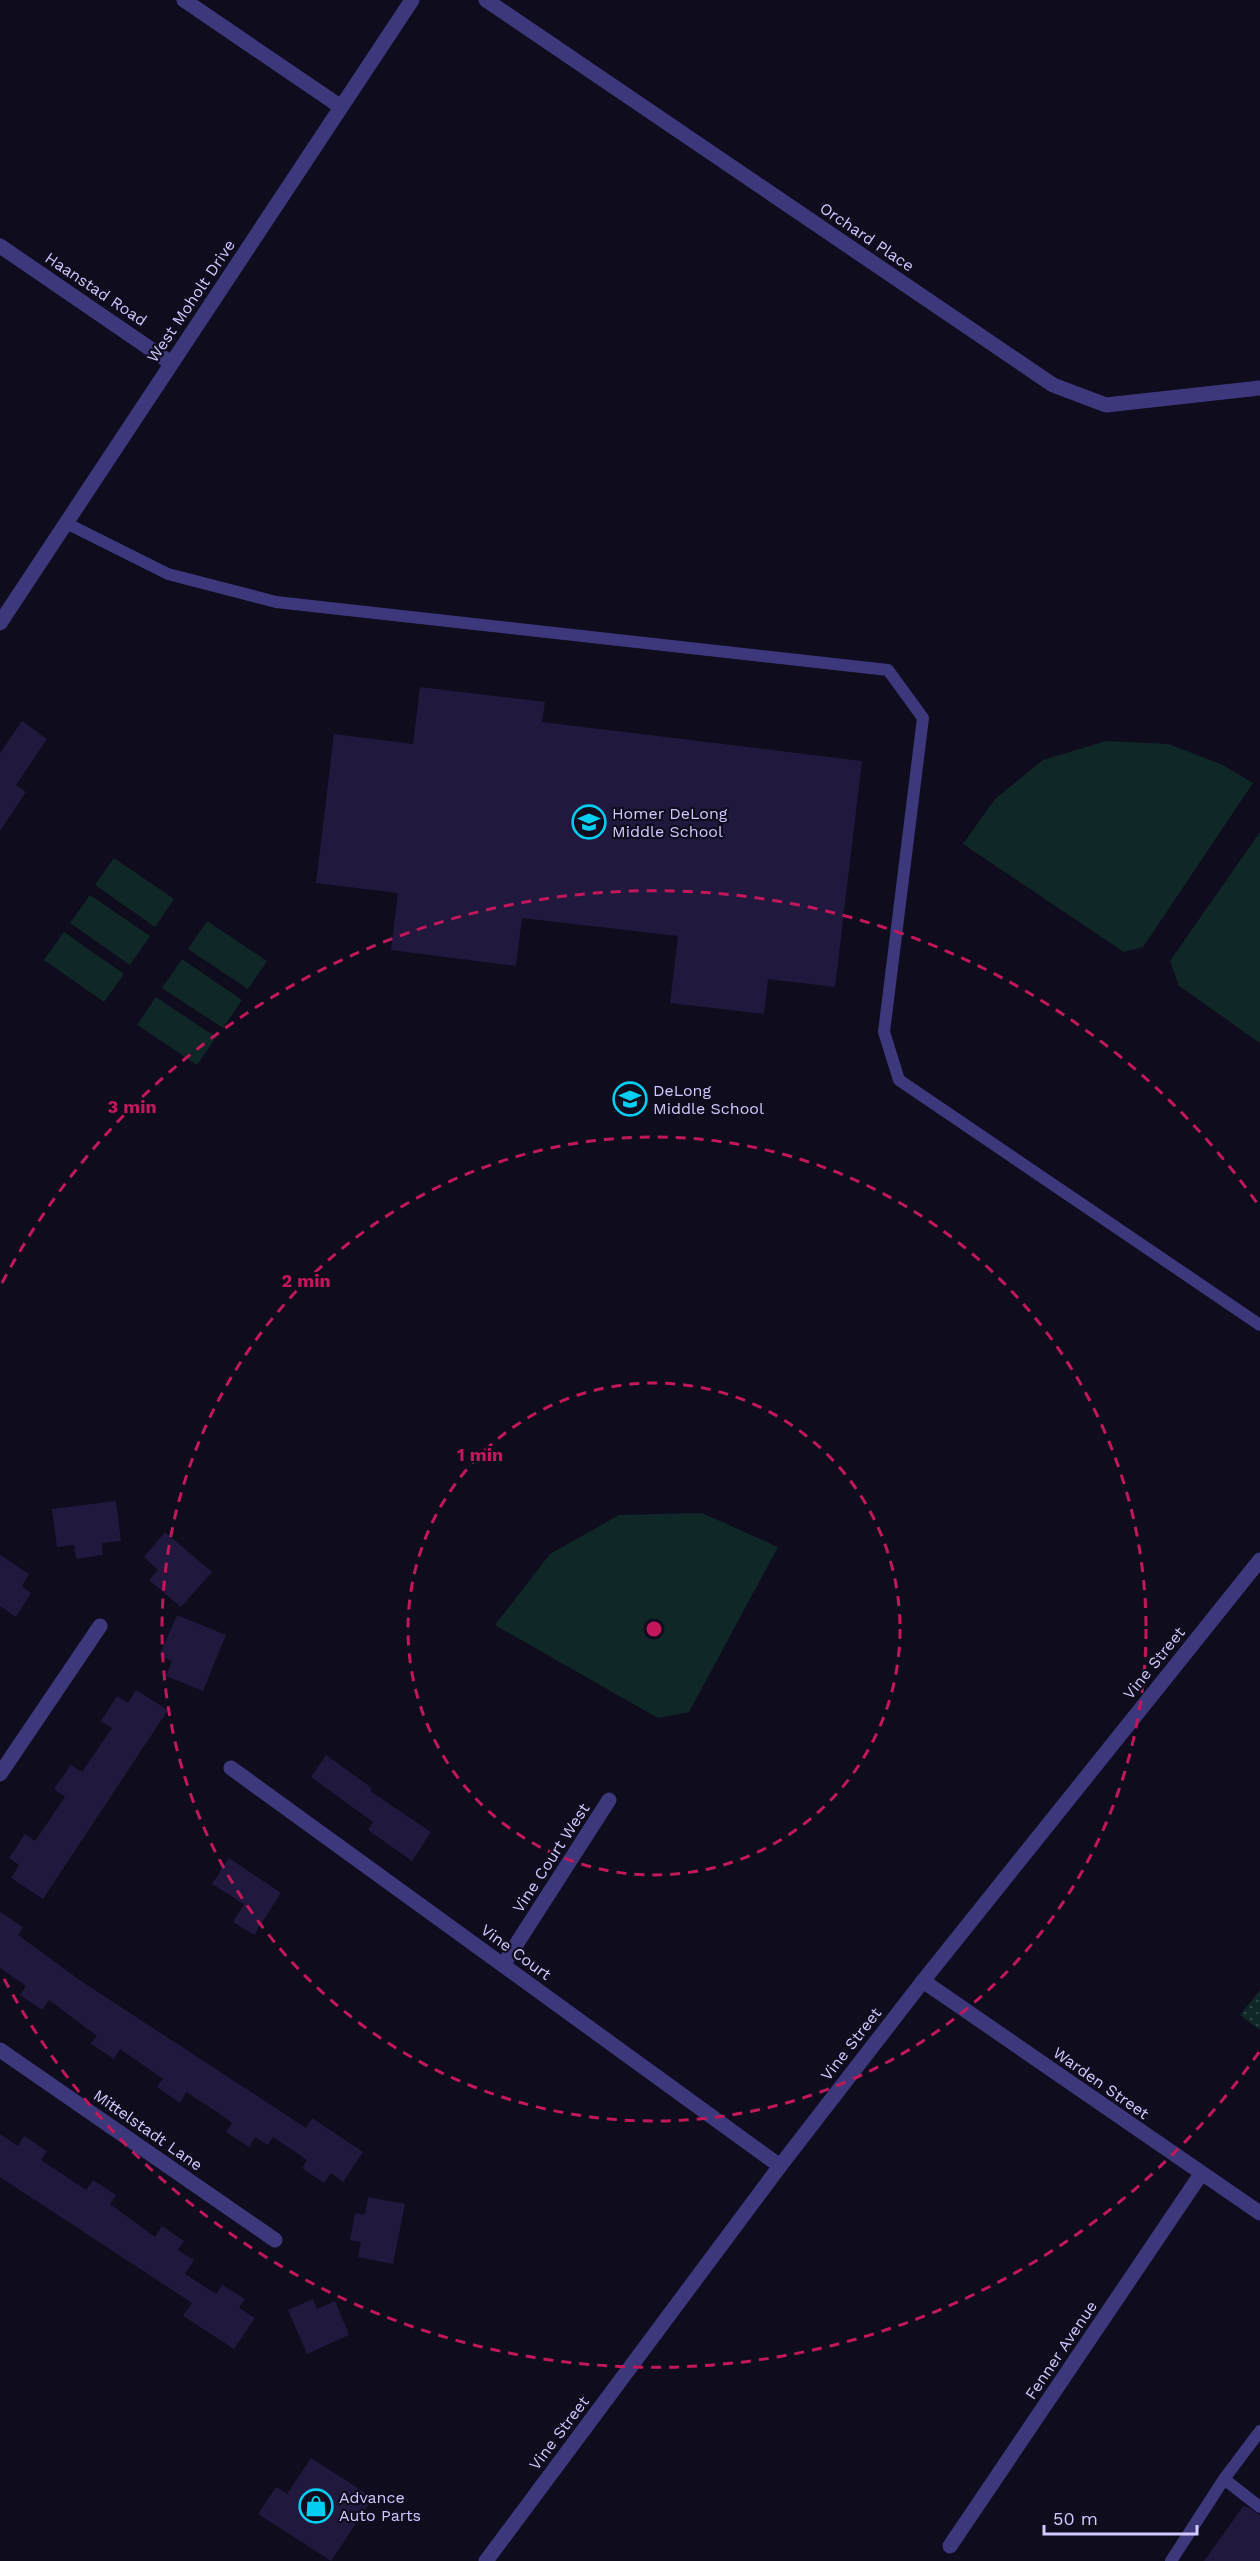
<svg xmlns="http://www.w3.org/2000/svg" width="1260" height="2561" viewBox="0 0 1260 2561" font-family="'Work Sans',sans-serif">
<defs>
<pattern id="green-dots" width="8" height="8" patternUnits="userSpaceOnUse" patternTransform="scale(1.5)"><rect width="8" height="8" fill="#0f2727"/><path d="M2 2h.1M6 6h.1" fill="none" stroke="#314547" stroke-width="1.8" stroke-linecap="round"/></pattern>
</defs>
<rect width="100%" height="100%" fill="#0f0c1d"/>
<path fill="url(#green-dots)" d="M1260 1990V2030L1240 2015Z"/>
<path fill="#0f2727" d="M1106 741 1168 744 1221 764 1253 783 1143 947 1124 952 963 844 995 799 1043 760Z
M1260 832V1043L1179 986 1170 961Z
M114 858 174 899 155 927 95 885Z
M90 895 150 936 130 965 70 923Z
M207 921 267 961 248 989 188 949Z
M64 932 124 974 104 1002 44 960Z
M182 959 242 1000 223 1028 162 988Z
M156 997 216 1037 197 1065 137 1025Z
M702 1513 778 1547 689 1712 658 1718 495 1625 550 1554 619 1515Z"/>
<path fill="#21183e" d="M420 687 545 702 542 722 862 761 835 987 768 979 764 1014 670 1003 678 936 522 918 516 966 391 950 398 893 316 883 334 734 413 744Z
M22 721 47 739 16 785 26 792 0 831V753Z
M116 1501 121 1541 102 1543 103 1555 76 1559 74 1545 57 1547 52 1509Z
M165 1532 212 1572 181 1607 149 1580 158 1570 144 1557Z
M0 1555 29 1574 22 1586 31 1593 16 1617 0 1606Z
M177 1615 226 1635 203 1691 166 1676 172 1661 159 1656Z
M136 1690 168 1710 43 1899 11 1878 19 1865 9 1858 25 1834 35 1841 65 1797 54 1789 71 1765 82 1772 112 1728 101 1721 117 1696 128 1703Z
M326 1755 372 1788 370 1791 431 1832 412 1861 368 1830 373 1822 311 1777Z
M229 1858 281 1893 254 1935 233 1922 244 1904 212 1884Z
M0 1912 23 1927 18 1935 81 1981 306 2128 312 2118 363 2152 343 2182 331 2173 324 2183 302 2168 307 2160 273 2137 268 2145 255 2137 249 2147 226 2132 232 2123 217 2112 186 2092 180 2103 157 2087 163 2079 120 2049 114 2059 91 2044 97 2036 49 2000 42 2010 20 1995 26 1986 0 1968Z
M0 2134 18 2146 24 2136 47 2151 41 2160 86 2190 93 2180 116 2195 110 2204 155 2237 162 2226 184 2241 178 2250 194 2260 185 2274 216 2294 222 2285 245 2299 239 2308 255 2318 234 2349 183 2316 192 2303 0 2177Z
M368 2197 405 2204 393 2264 358 2257 361 2242 350 2240 355 2213 365 2215Z
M313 2299 317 2309 335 2301 349 2335 307 2354 288 2310Z
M311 2458 373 2498 331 2561 258 2514 276 2487 287 2494Z
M1244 2505 1260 2515V2561H1204Z"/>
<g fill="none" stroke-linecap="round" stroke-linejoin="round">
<path stroke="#3d377c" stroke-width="12" d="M66 523 168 574 276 602 888 670 923 718 884 1032 899 1080 1260 1325
M1224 2479 1260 2507
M1171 2561 1224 2479 1260 2431"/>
<path stroke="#3d377c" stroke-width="15" d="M184 0 341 107
M486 0 1053 385 1106 405 1260 388
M0 246 171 363
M0 623 412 0
M231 1768 780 2166
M0 1774 100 1626
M503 1965 609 1800
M923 1981 1260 2213
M0 2050 275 2240
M950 2546 1201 2174"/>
<path stroke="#3d377c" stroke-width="15" d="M486 2561 780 2166 923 1981 1260 1560"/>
</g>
<g fill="none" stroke="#c2185b" stroke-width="3" stroke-dasharray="10 8">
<circle cx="654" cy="1629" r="246"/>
<circle cx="654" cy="1629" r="492"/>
<path d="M1259 2052A738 738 0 0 1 2 1975M2 1283A738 738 0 0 1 1259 1206"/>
</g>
<defs>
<g id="school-ring" transform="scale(1.725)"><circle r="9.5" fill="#0f0c1d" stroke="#02cef1" stroke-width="1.5"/><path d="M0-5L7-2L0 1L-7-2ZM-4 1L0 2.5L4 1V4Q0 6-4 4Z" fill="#02cef1"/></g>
<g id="shop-ring" transform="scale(1.725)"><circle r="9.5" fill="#0f0c1d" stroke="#02cef1" stroke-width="1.5"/><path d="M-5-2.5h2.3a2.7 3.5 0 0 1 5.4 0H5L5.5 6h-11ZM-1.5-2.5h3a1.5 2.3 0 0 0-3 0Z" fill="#02cef1"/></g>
</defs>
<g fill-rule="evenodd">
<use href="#school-ring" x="589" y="822"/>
<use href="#school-ring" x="630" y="1099"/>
<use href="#shop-ring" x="316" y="2506"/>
</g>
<g text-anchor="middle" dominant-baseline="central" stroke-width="4.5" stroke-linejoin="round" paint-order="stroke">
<g font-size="16" fill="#d1c8ff" stroke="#0f0c1d">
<text transform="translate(867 237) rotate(34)">Orchard Place</text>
<text transform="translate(96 289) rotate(34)">Haanstad Road</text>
<text transform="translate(191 301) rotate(-56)">West Moholt Drive</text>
<text transform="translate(1154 1663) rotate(-51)">Vine Street</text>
<text transform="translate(551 1858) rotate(-57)">Vine Court West</text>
<text transform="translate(516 1952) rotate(36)">Vine Court</text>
<text transform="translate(851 2044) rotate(-52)">Vine Street</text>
<text transform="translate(1101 2083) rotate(35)">Warden Street</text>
<text transform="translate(148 2130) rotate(35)">Mittelstadt Lane</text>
<text transform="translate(1061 2350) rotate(-56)">Fenner Avenue</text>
<text transform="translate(559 2433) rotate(-53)">Vine Street</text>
</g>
<g font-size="16" fill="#d1c8ff" stroke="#0f0c1d" text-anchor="start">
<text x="612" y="813">Homer DeLong<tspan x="612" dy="18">Middle School</tspan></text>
<text x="653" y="1090">DeLong<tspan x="653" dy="18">Middle School</tspan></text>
<text x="339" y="2497">Advance<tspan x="339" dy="18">Auto Parts</tspan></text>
</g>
</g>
<circle cx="654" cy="1629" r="9" fill="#c2185b" stroke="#0f0c1d" stroke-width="3"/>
<g font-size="18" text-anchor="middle" font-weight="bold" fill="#c2185b" stroke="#0f0c1d" stroke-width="4.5" stroke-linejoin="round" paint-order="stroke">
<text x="132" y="1113">3 min</text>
<text x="306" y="1287">2 min</text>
<text x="480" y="1461">1 min</text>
</g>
<path d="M1044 2525v9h153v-9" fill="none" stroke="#d1c8ff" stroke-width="3"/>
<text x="1053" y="2525" font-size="18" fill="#d1c8ff" stroke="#0f0c1d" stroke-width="4.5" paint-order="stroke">50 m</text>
</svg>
